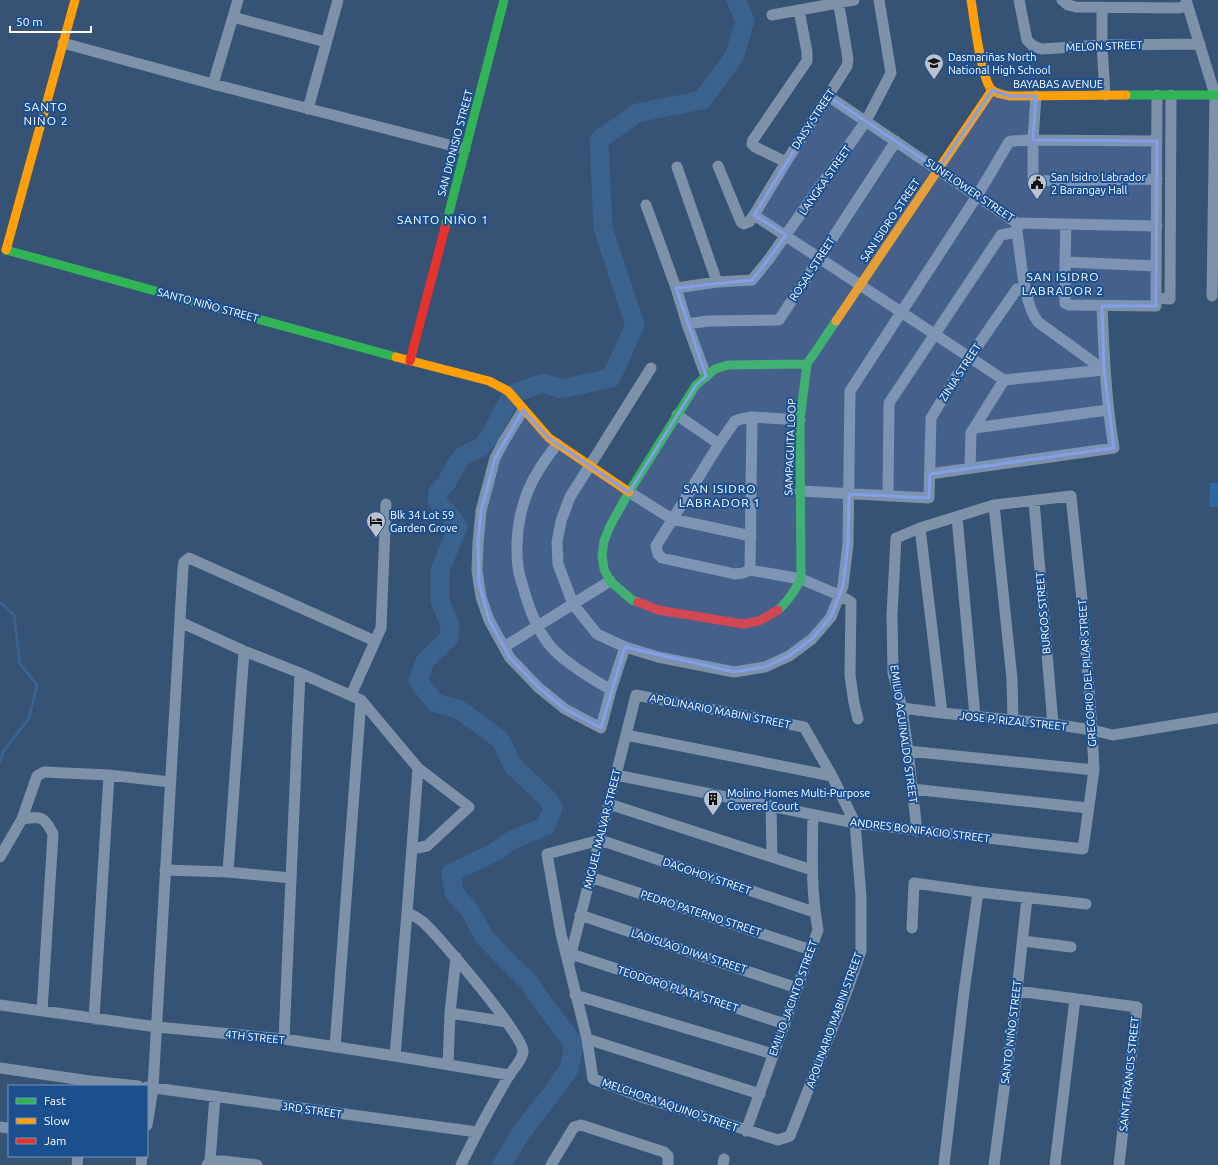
<svg xmlns="http://www.w3.org/2000/svg" width="1218" height="1165" viewBox="0 0 1218 1165" font-family="Ubuntu,sans-serif">
<rect width="100%" height="100%" fill="#365274"/>
<path fill="#2f66a5" d="M1210 483H1218V507H1209Z"/>
<g fill="none" stroke-linecap="round" stroke-linejoin="round">
<path stroke="#3b618d" stroke-width="3" d="M0 602 14 615 20 664 37 685 29 718 3 752 0 762"/>
<path stroke="#3b618d" stroke-width="19" d="M502 1165 520 1134 553 1092 569 1069 574 1044 543 1003 529 982 514 968 485 938 470 911 454 892 451 873 495 852 512 840 546 826 553 807 547 798 513 766 501 741 489 731 458 709 436 703 418 681 425 661 449 638 450 625 440 601V570L458 527 452 518 442 507 437 500 438 492 447 482 457 463 463 456 481 447 490 436 509 400 515 393 543 383 561 389 611 378 635 325 603 228 599 140 637 113 702 100 734 57 745 21 736 0"/>
<path stroke="#7d92a8" stroke-width="11" d="M1019 0 1027 40 1033 46 1042 49 1102 45 1200 44
M1062 0 1068 5 1076 7 1178 8 1188 6
M1186 0 1215 95 1212 296
M1102 7V45L1105 95
M772 15 854 0
M233 17 326 42
M63 43 213 84 465 149
M213 84 238 0
M828 96 1017 223
M1036 96 1033 140V181L1157 179
M308 109 338 0
M786 162 755 147 752 144 753 140 807 61V52L799 10
M718 166 741 222 744 224 749 222 754 215 786 162 847 66 848 59 838 0
M677 167 717 282
M646 205 676 288 687 324 706 376
M754 215 1004 380 1104 370
M1017 223 1157 226
M1017 225V232C1021 256 1023 303 1038 322L1104 370
M1065 262 1066 224
M1156 266 1065 262V303L1069 305 1156 306V298L1157 95
M676 288 717 282 752 280 769 259 866 121 891 73 879 0
M1156 298 1170 299 1171 95
M687 324 708 321 779 320 896 141
M651 368 570 497 561 521 557 542 558 564 573 604 597 634 625 647 658 657 734 672 765 667 789 656 812 639 831 617 843 586 848 544 850 391 977 196 1009 142 1012 141 1033 140 1157 141
M523 410 504 441 495 458 481 511 478 543 477 571 481 597 489 620 510 658 539 688 565 709 601 728 611 690 625 647
M677 415 719 444
M800 420 752 417 741 419 735 421 719 444 656 546 658 554 662 558 735 574 743 573 750 570 801 579 839 595 851 602 850 675 854 703 858 719
M974 428 1108 410
M557 444C551 452 545 460 540 468 521 497 514 533 518 567 519 576 523 585 525 594 531 613 538 632 552 648 567 664 591 678 611 690
M970 468 971 433 1004 380
M930 474 1114 448C1106 401 1104 355 1102 306
M800 491 929 498 931 418 956 377 1017 289 1026 291
M629 492 672 519 751 536
M888 496 889 403 1001 235 1017 232
M1034 501 1053 724
M994 505 1012 679 1013 720
M957 517 975 716
M920 528 942 713
M750 570 752 417
M180 622 244 651 300 673 361 700 418 768 469 807 427 846 412 849
M504 647 610 581
M351 695 381 628 386 504
M902 708 942 713 1053 724 1092 730 1113 735 1218 718
M626 735 832 776
M908 751 1094 770
M616 775 855 823 1083 849 1094 770 1092 730 1082 600 1071 496 994 505 920 528 896 538 892 615 893 673 902 708 908 751 917 831
M912 789 1088 808
M609 804 812 870
M771 806 772 857
M22 819C41 816 44 816 53 834L42 1011
M0 857 22 819 37 776 44 772 109 775 170 782
M165 870 228 872 291 878
M228 872 244 651
M590 877 811 950
M407 913C414 915 418 918 423 922 439 936 523 1035 523 1051 523 1059 514 1068 510 1074 492 1104 476 1134 461 1165
M580 915 797 988
M912 928 914 883 978 892 1086 904
M1023 941 1071 947
M571 954 785 1024
M569 963 571 954C593 868 614 781 636 695L804 727 832 776 855 823 861 896V951L847 991 790 1136 778 1140 645 1098 593 1079 587 1039 561 934 547 854 600 840 814 912
M1017 991 1137 1007 1119 1165
M575 995 773 1054
M0 1005 157 1027 284 1039 395 1056 510 1075
M450 1013 507 1022
M94 1019 109 775
M284 1039 300 673
M587 1039 760 1094
M335 1047 361 700
M395 1056 407 913 418 768
M448 1065 450 1013 456 957
M0 1068 90 1081 138 1086
M147 1087 477 1132
M147 1125 153 1088 183 567 184 562 189 558 375 641
M0 1127 9 1128
M746 1131 818 930C811 892 812 853 813 815
M210 1161H223L257 1165
M77 1165 78 1156
M141 1165 142 1156
M207 1165 210 1161 215 1096
M551 1165 574 1127 581 1125 664 1152 668 1156V1165
M723 1165 724 1159
M944 1165 964 992 978 892
M994 1165 1017 991 1027 898
M1055 1165 1075 999"/>
<path stroke="#30b455" stroke-width="9" d="M1126 95H1218
M445 228 504 0
M6 250 396 357
M638 602 632 600 610 581 604 569 602 555 604 541 610 526 629 492 696 385 715 369 728 365 807 364
M778 610C788 602 795 590 801 579L800 420 807 364 836 321"/>
<path stroke="#ff9f0a" stroke-width="9" d="M971 0C974 17 981 80 992 90 997 94 1004 95 1010 96L1126 95
M6 250 75 0
M836 321 992 90
M396 357 489 381 508 391 549 438 629 492"/>
<path stroke="#e5322d" stroke-width="9" d="M410 361 445 228
M638 602 658 610 743 624 759 621 778 610"/>
</g>
<path fill="#839eea" fill-opacity="0.2" stroke="#839eea" stroke-width="3" stroke-linejoin="round" d="M992 90 1010 96H1036L1033 140 1157 141 1156 306H1102L1104 370 1114 448 930 474 929 498 849 494 848 544 843 586 831 617 812 639 789 656 765 667 734 672 625 647 601 728 565 709 539 688 510 658 489 620 479 584 478 543 481 511 495 458 523 410 549 438 629 492 696 385 706 376 676 288 752 280 757 274 786 235 754 215 828 96 938 169Z"/>
<defs>
<g id="school-pin" transform="scale(1)"><path d="M0 17L-7.5 6A9.5 9.5 0 1 1 7.5 6Z" fill="#b9c2ce" stroke="#1b4f8f"/><path d="M0-5L7-2L0 1L-7-2ZM-4 1L0 2.5L4 1V4Q0 6-4 4Z" fill="#111"/></g>
<g id="civic-pin" transform="scale(1)"><path d="M0 17L-7.5 6A9.5 9.5 0 1 1 7.5 6Z" fill="#b9c2ce" stroke="#1b4f8f"/><path d="M-.6-6.5H3V-4.5H.6V-3L4-1V1h2V6H-6V1h2V-1L-.6-3ZM-1.2 2.5V6h2.4V2.5Z" fill="#111"/></g>
<g id="hotel-pin" transform="scale(1)"><path d="M0 17L-7.5 6A9.5 9.5 0 1 1 7.5 6Z" fill="#b9c2ce" stroke="#1b4f8f"/><path d="M-6-4.5h1.5V1H6V5H4.5V3h-9V5H-6ZM-4 0a1.8 1.8 0 1 1 3.6 0ZM.5 0V-2.5h3Q6-2.5 6 0Z" fill="#111"/></g>
<g id="building-pin" transform="scale(1)"><path d="M0 17L-7.5 6A9.5 9.5 0 1 1 7.5 6Z" fill="#b9c2ce" stroke="#1b4f8f"/><path d="M-4-6H4V6H1V3H-1V6H-4ZM-2.5-4.3h1.7v1.8h-1.7ZM.8-4.3h1.7v1.8H.8ZM-2.5-1h1.7V.8h-1.7ZM.8-1h1.7V.8H.8Z" fill="#111"/></g>
</defs>
<g fill-rule="evenodd">
<use href="#school-pin" x="934" y="63"/>
<use href="#civic-pin" x="1037" y="183"/>
<use href="#hotel-pin" x="376" y="521"/>
<use href="#building-pin" x="713" y="799"/>
</g>
<g text-anchor="middle" dominant-baseline="central" stroke-width="4" stroke-linejoin="round" paint-order="stroke">
<g font-size="11" fill="#fff" stroke="#1b4f8f">
<text transform="translate(1104 46) rotate(-2)">MELON STREET</text>
<text x="1058" y="84">BAYABAS AVENUE</text>
<text transform="translate(813 119) rotate(-57)">DAISY STREET</text>
<text transform="translate(455 143) rotate(-75)">SAN DIONISIO STREET</text>
<text transform="translate(825 180) rotate(-55)">LANGKA STREET</text>
<text transform="translate(970 190) rotate(34)">SUNFLOWER STREET</text>
<text transform="translate(890 220) rotate(-56)">SAN ISIDRO STREET</text>
<text transform="translate(812 269) rotate(-57)">ROSAL STREET</text>
<text transform="translate(208 305) rotate(15)">SANTO NIÑO STREET</text>
<text transform="translate(960 372) rotate(-57)">ZINIA STREET</text>
<text transform="translate(790 447) rotate(-88)">SAMPAGUITA LOOP</text>
<text transform="translate(1043 613) rotate(-95)">BURGOS STREET</text>
<text transform="translate(1087 673) rotate(-94)">GREGORIO DEL PILAR STREET</text>
<text transform="translate(720 711) rotate(11)">APOLINARIO MABINI STREET</text>
<text transform="translate(1013 721) rotate(6)">JOSE P. RIZAL STREET</text>
<text transform="translate(904 734) rotate(82)">EMILIO AGUINALDO STREET</text>
<text transform="translate(602 829) rotate(-76)">MIGUEL MALVAR STREET</text>
<text transform="translate(920 830) rotate(7)">ANDRES BONIFACIO STREET</text>
<text transform="translate(707 876) rotate(19)">DAGOHOY STREET</text>
<text transform="translate(701 913) rotate(18)">PEDRO PATERNO STREET</text>
<text transform="translate(689 951) rotate(18)">LADISLAO DIWA STREET</text>
<text transform="translate(678 989) rotate(18)">TEODORO PLATA STREET</text>
<text transform="translate(793 998) rotate(-70)">EMILIO JACINTO STREET</text>
<text transform="translate(834 1020) rotate(-70)">APOLINARIO MABINI STREET</text>
<text transform="translate(1011 1032) rotate(-83)">SANTO NIÑO STREET</text>
<text transform="translate(255 1037) rotate(6)">4TH STREET</text>
<text transform="translate(1129 1074) rotate(-84)">SAINT FRANCIS STREET</text>
<text transform="translate(670 1105) rotate(19)">MELCHORA AQUINO STREET</text>
<text transform="translate(312 1110) rotate(8)">3RD STREET</text>
</g>
<g font-size="11" fill="#fff" stroke="#1b4f8f" text-anchor="start">
<text x="948" y="57">Dasmariñas North<tspan x="948" dy="13">National High School</tspan></text>
<text x="1051" y="177">San Isidro Labrador<tspan x="1051" dy="13">2 Barangay Hall</tspan></text>
<text x="390" y="515">Blk 34 Lot 59<tspan x="390" dy="13">Garden Grove</tspan></text>
<text x="727" y="793">Molino Homes Multi-Purpose<tspan x="727" dy="13">Covered Court</tspan></text>
</g>
<g font-size="12" letter-spacing="1" fill="#fff" stroke="#1b4f8f">
<text x="46" y="106">SANTO<tspan x="46" dy="14">NIÑO 2</tspan></text>
<text x="443" y="219">SANTO NIÑO 1</text>
<text x="1063" y="276">SAN ISIDRO<tspan x="1063" dy="14">LABRADOR 2</tspan></text>
<text x="720" y="488">SAN ISIDRO<tspan x="720" dy="14">LABRADOR 1</tspan></text>
</g>
</g>
<rect x="8" y="1085" width="140" height="72" fill="#1b4f8f" stroke="#7695bc"/>
<rect x="16" y="1098" width="20" height="6" fill="#30b455" stroke="#7695bc"/>
<text x="44" y="1105" font-size="12" fill="#ffffff">Fast</text>
<rect x="16" y="1118" width="20" height="6" fill="#ff9f0a" stroke="#7695bc"/>
<text x="44" y="1125" font-size="12" fill="#ffffff">Slow</text>
<rect x="16" y="1138" width="20" height="6" fill="#e5322d" stroke="#7695bc"/>
<text x="44" y="1145" font-size="12" fill="#ffffff">Jam</text>
<path d="M10 26v6h81v-6" fill="none" stroke="#ffffff" stroke-width="2"/>
<text x="16" y="26" font-size="12" fill="#ffffff" stroke="#1b4f8f" stroke-width="3" paint-order="stroke">50 m</text>
</svg>
